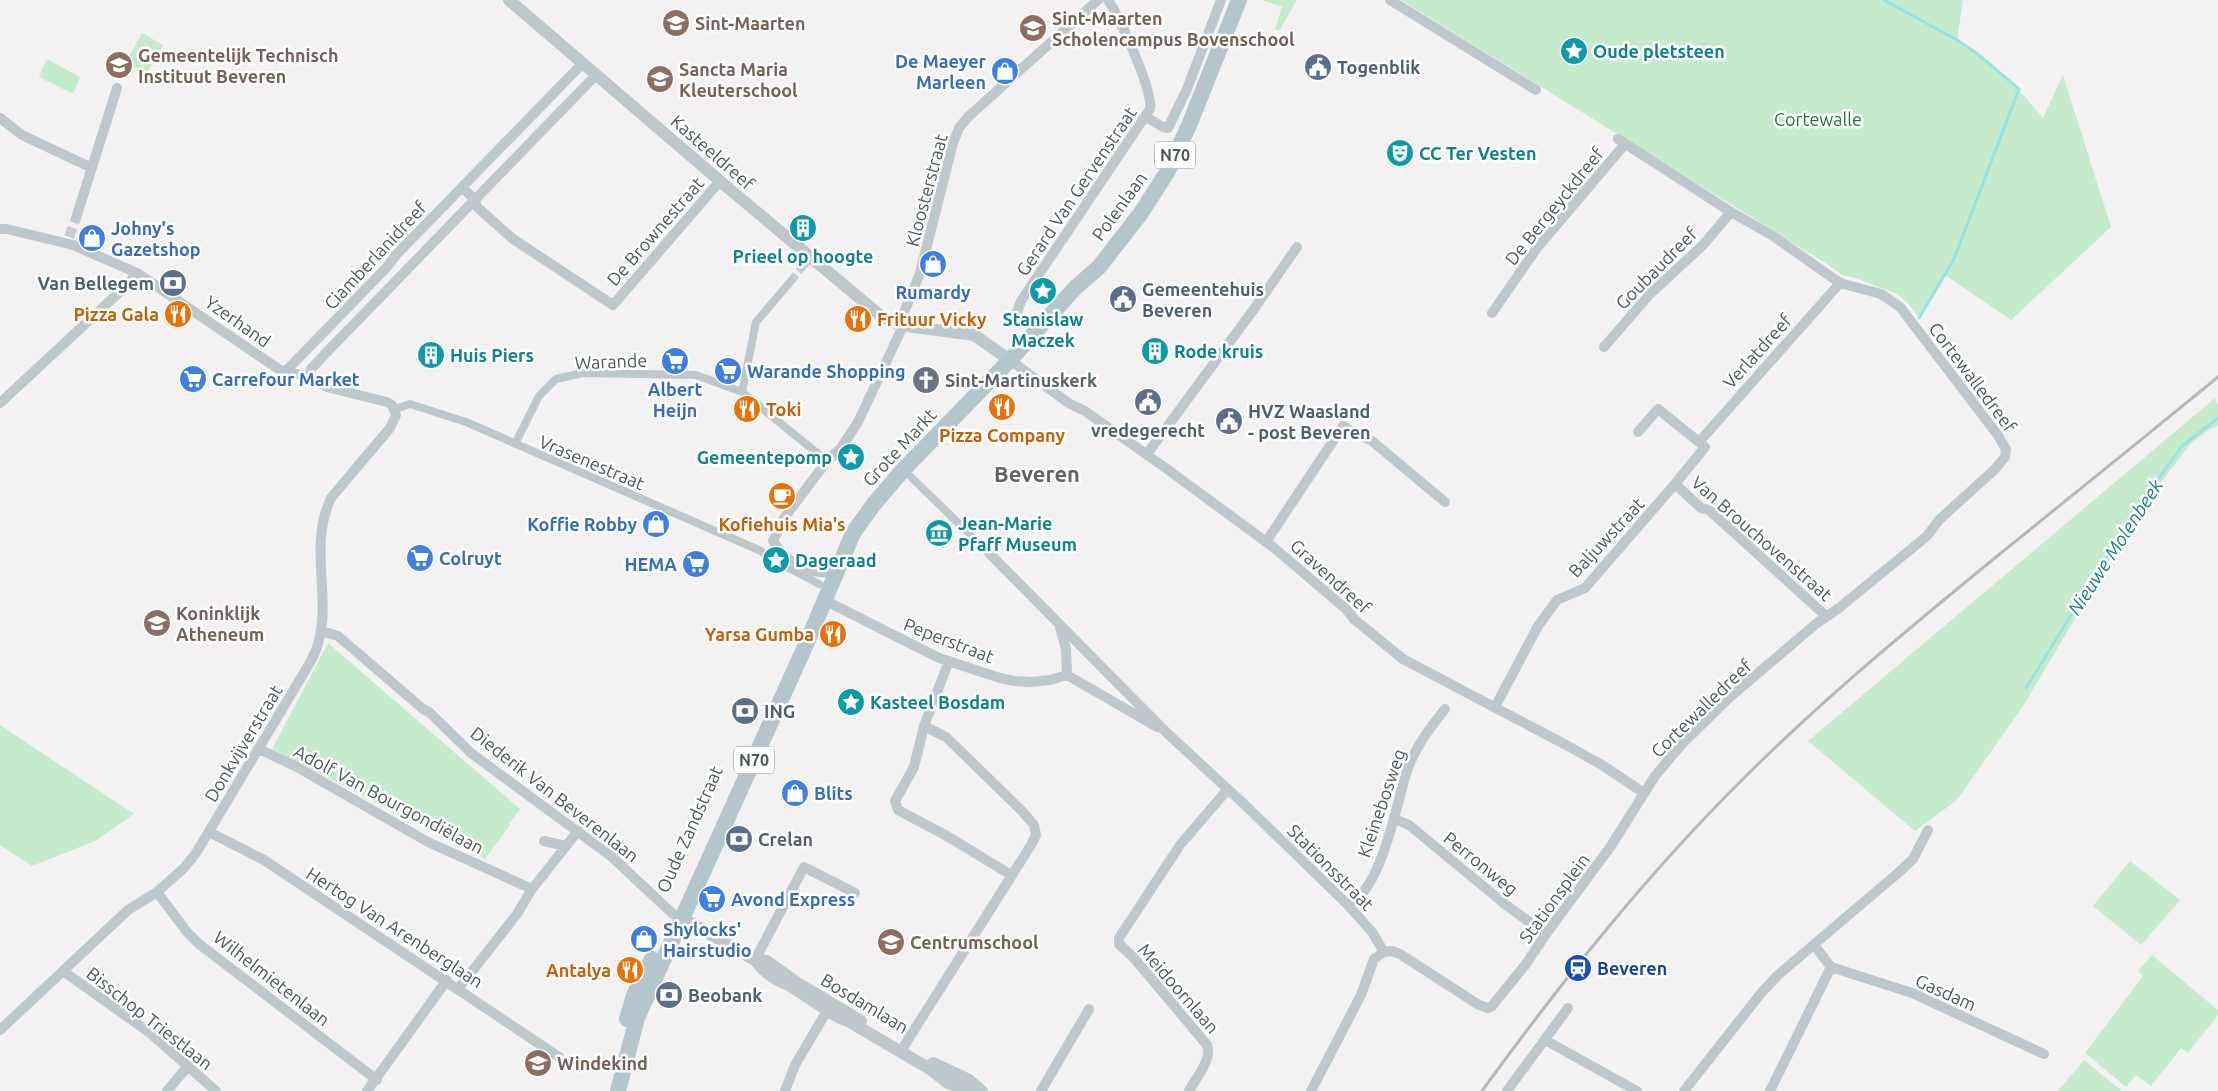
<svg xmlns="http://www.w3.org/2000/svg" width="2218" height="1091" viewBox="0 0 2218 1091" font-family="Ubuntu,sans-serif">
<rect width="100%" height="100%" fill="#f3f1f1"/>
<path fill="#c5ebcc" d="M1262 0H1297L1279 31 1275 29 1282 7Z
M1401 0H1963L1957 40C1991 62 2018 87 2043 118L2063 75 2111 227 2011 320 1945 275 1919 318 1908 303 1897 294 1855 278 1842 275 1827 264Z
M142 33 163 45 147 74 126 62Z
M46 60H49L80 77 73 94 39 77Z
M2215 398 2218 405V426L2210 429 2191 443 2152 494 2103 571 2025 703 1957 800 1915 831 1808 741Z
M328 643 520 809 509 824 510 825 485 859 272 749Z
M0 725 134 814 95 841 32 866 0 845Z
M2130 861 2180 900 2141 945 2093 906Z
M2152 955 2218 1010V1015L2188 1053 2181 1048 2151 1086 2136 1075 2126 1087 2085 1053 2143 976 2138 971Z
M2084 1060 2122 1091H2058Z"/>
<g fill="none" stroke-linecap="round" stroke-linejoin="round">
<path stroke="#97e3e3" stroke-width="3" d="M1884 0 1957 40 1975 52 2019 89 1954 259 1919 318
M2026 688 2134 513 2182 446 2218 418"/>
<path stroke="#c9cbcc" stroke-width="8" stroke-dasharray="8 4" stroke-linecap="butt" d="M791 281 802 267"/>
<path stroke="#c9cbcc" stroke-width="10" stroke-dasharray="10 5" stroke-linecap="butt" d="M69 237 76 218"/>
<path stroke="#bec8cc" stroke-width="8" d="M802 267 811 257
M742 392 756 322 791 281
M395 409 410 404 466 422 761 551 768 557 819 584
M515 444 539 396 556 379 583 373 696 375 742 392 827 461
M911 477 989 553"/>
<path stroke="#bec8cc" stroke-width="10" d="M1390 0 1536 90
M1146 117 1163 127 1168 128 1187 89 1221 0
M0 118 22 135 92 168
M462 187 475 200 477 207 513 239 613 305 720 181
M76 218 117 88
M0 229H7L73 245 137 273 280 370 310 377 327 387 387 402 392 405 396 415 390 428 331 498C308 547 332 595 318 644 316 652 312 659 308 666L196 853 184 868 157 892 128 910 0 1030
M1492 313 1537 248 1625 144
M1016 316 1021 301 1150 109C1153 90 1120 18 1108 0
M899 325 920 273 953 143 959 128 968 117 1098 0
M1604 347 1650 294 1703 245 1731 212
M1010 360 1070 404 1085 411 1167 469 1273 547 1346 609 1355 620 1403 659 1568 746 1602 765 1644 793
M287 370 387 267 397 254 582 64
M310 377 311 369 325 354 596 75
M0 403 126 286 137 273
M1638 432 1658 409 1699 442
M1147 454 1254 309 1297 247
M1675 484 1701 508 1709 510 1826 616
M1266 542 1343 426 1352 432 1372 441 1445 502
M989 553 1168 734 1245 805 1348 905 1372 932 1384 952
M828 572C806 574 784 560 773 541L784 518 827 461 841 448 858 422 903 326
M826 601 939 658 1000 678 1014 681 1031 682 1050 680 1067 675
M1059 624 1066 649 1067 675 1157 727
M321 631 338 636 423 709 429 712 471 753 612 857 673 914
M949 661 924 726 914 767 895 801 898 810 947 836 1011 875
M1495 707 1538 626 1557 600 1585 588 1675 484 1705 447 1699 442 1840 283
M259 749 295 766 428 842 532 889
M1395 819 1409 825 1506 905 1546 934
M209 832 264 860 559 1057
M544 841 566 846
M157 892 187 932 199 944 377 1080
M1348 905C1382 889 1396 805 1407 771 1415 747 1430 728 1445 709
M1814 945 1831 967
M755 960 804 867 855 893
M63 971 150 1033 216 1091
M459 988 517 914 532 889 578 831
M1545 1040 1637 1091
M904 1046 1031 845 1036 835 1034 825 1022 811 946 737 924 726
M167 1091 188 1066
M367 1091 447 980
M785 1091 795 1065 831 1004
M1041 1091 1089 1009
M1189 1091C1195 1079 1213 1059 1207 1045L1134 958 1119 944V938L1180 845 1228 789
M1311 1091 1361 995 1374 959 1384 952 1392 951 1400 954 1479 1005 1488 1008 1492 1006 1526 964 1546 934 1611 846 1655 776 1681 745 1730 697 1817 623 1839 608 1927 536 1939 520 1994 470 2005 457 2006 449 1997 434 1900 307 1881 294 1840 283 1773 236 1731 212 1618 139
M1507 1091 1568 1008
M1684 1091 1762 992 1778 975 1898 873 1913 859 1928 830
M1770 1091 1831 967 1912 993 2044 1054"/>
<path stroke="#bec8cc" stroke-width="12" d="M509 0 727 187 881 316 899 325 974 335 1010 360
M682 918 755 960C763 971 775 980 789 985L836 1016 850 1022 930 1069 948 1083 968 1091
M755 960 767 961 799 984 861 1021
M933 1063 969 1080 982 1091"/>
<path stroke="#b4c5cc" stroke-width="16" d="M627 1019 634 995 652 959
M618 1091 637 1018 808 640 853 533 874 504 903 470 1010 360 1075 288 1099 267 1141 213 1168 171 1190 123 1239 0"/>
<path stroke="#b4b8ba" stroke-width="3" d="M1482 1091C1562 981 1647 874 1744 778 1825 697 1913 625 2001 553 2073 495 2146 436 2218 377"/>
</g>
<defs>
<g id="school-disc" transform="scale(1.4375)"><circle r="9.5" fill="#8d6e63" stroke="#fff"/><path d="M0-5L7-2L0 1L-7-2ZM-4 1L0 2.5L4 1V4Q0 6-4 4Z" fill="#fff"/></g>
<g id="sight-disc" transform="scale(1.4375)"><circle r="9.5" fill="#0f9aa8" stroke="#fff"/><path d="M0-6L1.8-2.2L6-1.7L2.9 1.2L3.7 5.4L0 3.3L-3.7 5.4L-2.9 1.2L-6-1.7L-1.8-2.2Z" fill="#fff"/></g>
<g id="civic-disc" transform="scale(1.4375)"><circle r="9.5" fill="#5c6f8a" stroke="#fff"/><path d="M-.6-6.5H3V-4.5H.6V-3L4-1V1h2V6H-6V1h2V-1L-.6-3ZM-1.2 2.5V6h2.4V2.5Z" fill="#fff"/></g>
<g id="shop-disc" transform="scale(1.4375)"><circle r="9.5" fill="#3f7fe0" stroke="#fff"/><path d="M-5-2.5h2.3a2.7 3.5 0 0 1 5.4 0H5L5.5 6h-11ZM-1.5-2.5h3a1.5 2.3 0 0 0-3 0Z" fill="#fff"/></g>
<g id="theatre-disc" transform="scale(1.4375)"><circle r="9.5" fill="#0f9aa8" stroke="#fff"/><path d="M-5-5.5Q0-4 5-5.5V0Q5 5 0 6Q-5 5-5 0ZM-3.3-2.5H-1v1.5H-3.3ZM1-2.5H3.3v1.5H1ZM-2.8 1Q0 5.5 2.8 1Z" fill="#fff"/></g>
<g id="building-disc" transform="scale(1.4375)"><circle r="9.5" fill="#0f9aa8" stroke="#fff"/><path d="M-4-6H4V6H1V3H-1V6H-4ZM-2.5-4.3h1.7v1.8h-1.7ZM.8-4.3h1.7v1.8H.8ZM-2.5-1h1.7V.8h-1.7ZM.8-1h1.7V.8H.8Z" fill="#fff"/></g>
<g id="bank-disc" transform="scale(1.4375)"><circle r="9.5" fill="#5c6f8a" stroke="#fff"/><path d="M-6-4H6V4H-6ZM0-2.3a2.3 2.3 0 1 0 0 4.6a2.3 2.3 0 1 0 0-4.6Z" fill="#fff"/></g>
<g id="restaurant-disc" transform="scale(1.4375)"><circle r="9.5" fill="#e8710a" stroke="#fff"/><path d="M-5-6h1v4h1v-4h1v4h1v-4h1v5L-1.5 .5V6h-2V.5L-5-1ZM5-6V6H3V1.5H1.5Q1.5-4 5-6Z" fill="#fff"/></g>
<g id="supermarket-disc" transform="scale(1.4375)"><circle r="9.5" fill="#3f7fe0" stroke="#fff"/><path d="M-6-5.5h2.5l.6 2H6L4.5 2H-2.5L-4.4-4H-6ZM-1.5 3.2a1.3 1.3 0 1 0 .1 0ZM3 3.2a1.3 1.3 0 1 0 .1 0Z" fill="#fff"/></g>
<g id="church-disc" transform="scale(1.4375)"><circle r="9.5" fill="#6b7280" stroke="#fff"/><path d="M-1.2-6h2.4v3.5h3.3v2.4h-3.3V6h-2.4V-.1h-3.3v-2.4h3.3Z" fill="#fff"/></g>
<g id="cafe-disc" transform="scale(1.4375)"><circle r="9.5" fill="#e8710a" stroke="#fff"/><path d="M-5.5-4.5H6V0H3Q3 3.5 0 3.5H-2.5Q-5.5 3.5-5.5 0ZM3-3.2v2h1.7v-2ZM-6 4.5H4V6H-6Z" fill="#fff"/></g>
<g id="museum-disc" transform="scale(1.4375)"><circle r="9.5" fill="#0f9aa8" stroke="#fff"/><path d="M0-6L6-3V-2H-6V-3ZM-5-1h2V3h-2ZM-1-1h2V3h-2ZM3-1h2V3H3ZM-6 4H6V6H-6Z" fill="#fff"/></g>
<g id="station-disc" transform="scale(1.4375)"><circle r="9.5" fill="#1a4fb4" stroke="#fff"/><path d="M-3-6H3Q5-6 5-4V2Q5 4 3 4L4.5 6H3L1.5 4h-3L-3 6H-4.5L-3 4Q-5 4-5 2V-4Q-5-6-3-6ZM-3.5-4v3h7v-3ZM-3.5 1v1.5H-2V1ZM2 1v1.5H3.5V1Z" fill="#fff"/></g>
</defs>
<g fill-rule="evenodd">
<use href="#school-disc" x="676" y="23"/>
<use href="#school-disc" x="1033" y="28"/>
<use href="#sight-disc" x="1574" y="51"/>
<use href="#school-disc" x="119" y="65"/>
<use href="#civic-disc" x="1318" y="67"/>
<use href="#shop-disc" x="1005" y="71"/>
<use href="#school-disc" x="660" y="79"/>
<use href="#theatre-disc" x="1400" y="153"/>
<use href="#building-disc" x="803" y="228"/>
<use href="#shop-disc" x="92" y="238"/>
<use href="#shop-disc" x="933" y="264"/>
<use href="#bank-disc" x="173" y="283"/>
<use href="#sight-disc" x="1043" y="291"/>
<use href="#civic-disc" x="1123" y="299"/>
<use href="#restaurant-disc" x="178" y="314"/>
<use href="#restaurant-disc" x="858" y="319"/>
<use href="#building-disc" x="1155" y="351"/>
<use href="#building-disc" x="431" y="355"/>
<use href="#supermarket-disc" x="675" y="361"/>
<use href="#supermarket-disc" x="728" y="371"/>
<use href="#supermarket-disc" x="193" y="379"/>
<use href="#church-disc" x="926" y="380"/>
<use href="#civic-disc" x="1148" y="402"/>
<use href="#restaurant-disc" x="1002" y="407"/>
<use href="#restaurant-disc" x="747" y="409"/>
<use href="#civic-disc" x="1229" y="421"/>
<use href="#sight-disc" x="851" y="457"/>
<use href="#cafe-disc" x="782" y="496"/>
<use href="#shop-disc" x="656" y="524"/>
<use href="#museum-disc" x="939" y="533"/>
<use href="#supermarket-disc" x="420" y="558"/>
<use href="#sight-disc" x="776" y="560"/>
<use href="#supermarket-disc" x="696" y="564"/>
<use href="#school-disc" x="157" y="623"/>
<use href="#restaurant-disc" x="833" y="634"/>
<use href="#sight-disc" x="851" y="702"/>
<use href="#bank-disc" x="745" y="711"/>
<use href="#shop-disc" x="795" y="793"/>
<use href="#bank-disc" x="739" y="839"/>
<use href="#supermarket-disc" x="712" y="899"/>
<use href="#shop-disc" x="644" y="939"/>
<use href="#school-disc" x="891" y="942"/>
<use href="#station-disc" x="1578" y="968"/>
<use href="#restaurant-disc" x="630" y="970"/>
<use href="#bank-disc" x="669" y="995"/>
<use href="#school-disc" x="538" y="1063"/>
</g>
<g text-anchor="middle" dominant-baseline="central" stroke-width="5" stroke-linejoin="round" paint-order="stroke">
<g fill="#fff" stroke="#818a8d" stroke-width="1">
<rect x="1155" y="141.5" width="40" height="27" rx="4"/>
<rect x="734" y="746.5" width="40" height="27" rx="4"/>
</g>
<g font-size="16" font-weight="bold" fill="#4b585c">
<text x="1175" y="155">N70</text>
<text x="754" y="760">N70</text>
</g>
<g font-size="18" font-weight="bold" fill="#785e54" stroke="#fff" text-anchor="start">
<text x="1052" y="18">Sint-Maarten<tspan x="1052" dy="21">Scholencampus Bovenschool</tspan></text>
<text x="695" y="23">Sint-Maarten</text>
<text x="138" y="55">Gemeentelijk Technisch<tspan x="138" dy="21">Instituut Beveren</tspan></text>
<text x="679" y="69">Sancta Maria<tspan x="679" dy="21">Kleuterschool</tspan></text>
<text x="176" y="613">Koninklijk<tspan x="176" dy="21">Atheneum</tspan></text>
<text x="910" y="942">Centrumschool</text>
<text x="557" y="1063">Windekind</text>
</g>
<g font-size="18" font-weight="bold" fill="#0d838f" stroke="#fff" text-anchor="start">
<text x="1593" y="51">Oude pletsteen</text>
<text x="1419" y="153">CC Ter Vesten</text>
<text x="803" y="256" text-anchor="middle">Prieel op hoogte</text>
<text x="1043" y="319" text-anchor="middle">Stanislaw<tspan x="1043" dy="21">Maczek</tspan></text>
<text x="1174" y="351">Rode kruis</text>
<text x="450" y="355">Huis Piers</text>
<text x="832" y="457" text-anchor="end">Gemeentepomp</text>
<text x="958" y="523">Jean-Marie<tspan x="958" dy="21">Pfaff Museum</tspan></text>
<text x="795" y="560">Dageraad</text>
<text x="870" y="702">Kasteel Bosdam</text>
</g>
<g font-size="18" font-weight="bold" fill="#366cbe" stroke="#fff" text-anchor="start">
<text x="986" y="61" text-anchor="end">De Maeyer<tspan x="986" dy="21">Marleen</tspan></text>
<text x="111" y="228">Johny's<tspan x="111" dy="21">Gazetshop</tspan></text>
<text x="933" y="292" text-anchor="middle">Rumardy</text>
<text x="747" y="371">Warande Shopping</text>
<text x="212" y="379">Carrefour Market</text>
<text x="675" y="389" text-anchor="middle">Albert<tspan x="675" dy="21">Heijn</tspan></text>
<text x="637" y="524" text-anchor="end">Koffie Robby</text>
<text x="439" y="558">Colruyt</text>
<text x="677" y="564" text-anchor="end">HEMA</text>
<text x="814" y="793">Blits</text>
<text x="731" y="899">Avond Express</text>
<text x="663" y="929">Shylocks'<tspan x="663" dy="21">Hairstudio</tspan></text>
</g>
<g font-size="18" font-weight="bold" fill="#4e5e75" stroke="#fff" text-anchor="start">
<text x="1337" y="67">Togenblik</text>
<text x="154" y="283" text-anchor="end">Van Bellegem</text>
<text x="1142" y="289">Gemeentehuis<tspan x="1142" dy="21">Beveren</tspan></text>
<text x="1248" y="411">HVZ Waasland<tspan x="1248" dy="21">- post Beveren</tspan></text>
<text x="1148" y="430" text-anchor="middle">vredegerecht</text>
<text x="764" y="711">ING</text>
<text x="758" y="839">Crelan</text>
<text x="688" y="995">Beobank</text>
</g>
<g font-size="18" fill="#22773b" stroke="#fff">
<text x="1818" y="119">Cortewalle</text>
</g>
<g font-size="18" fill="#4b585c" stroke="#fff">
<text transform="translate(713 152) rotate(41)">Kasteeldreef</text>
<text transform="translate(926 190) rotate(-75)">Kloosterstraat</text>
<text transform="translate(1076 191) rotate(-56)">Gerard Van Gervenstraat</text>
<text transform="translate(1119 206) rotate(-54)">Polenlaan</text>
<text transform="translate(1554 206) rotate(-51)">De Bergeyckdreef</text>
<text transform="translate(655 231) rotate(-49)">De Brownestraat</text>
<text transform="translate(375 255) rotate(-47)">Ciamberlanidreef</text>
<text transform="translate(1656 268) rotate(-45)">Goubaudreef</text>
<text transform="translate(238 321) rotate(35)">Yzerhand</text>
<text transform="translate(1757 351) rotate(-48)">Verlatdreef</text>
<text transform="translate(611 361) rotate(-2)">Warande</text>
<text transform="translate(1973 377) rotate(53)">Cortewalledreef</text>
<text transform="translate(899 447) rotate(-47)">Grote Markt</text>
<text transform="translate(592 462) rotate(23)">Vrasenestraat</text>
<text transform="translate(1606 537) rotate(-47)">Baljuwstraat</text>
<text transform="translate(1762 538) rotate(41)">Van Brouchovenstraat</text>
<text transform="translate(1331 576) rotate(42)">Gravendreef</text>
<text transform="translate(949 640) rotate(21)">Peperstraat</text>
<text transform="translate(1701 708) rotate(-44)">Cortewalledreef</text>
<text transform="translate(243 743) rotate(-59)">Donkvijverstraat</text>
<text transform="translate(555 794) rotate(38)">Diederik Van Beverenlaan</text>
<text transform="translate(389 799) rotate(28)">Adolf Van Bourgondiëlaan</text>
<text transform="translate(1381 803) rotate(-71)">Kleinebosweg</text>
<text transform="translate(689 829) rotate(-66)">Oude Zandstraat</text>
<text transform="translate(1481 863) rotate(39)">Perronweg</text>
<text transform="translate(1331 867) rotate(45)">Stationsstraat</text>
<text transform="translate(1554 898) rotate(-54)">Stationsplein</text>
<text transform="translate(395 927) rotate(33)">Hertog Van Arenberglaan</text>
<text transform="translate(272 978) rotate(38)">Wilhelmietenlaan</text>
<text transform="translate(1179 988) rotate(49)">Meidoornlaan</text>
<text transform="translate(1946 992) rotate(24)">Gasdam</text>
<text transform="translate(865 1003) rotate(31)">Bosdamlaan</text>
<text transform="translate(150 1018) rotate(38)">Bisschop Triestlaan</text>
</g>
<g font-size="18" font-weight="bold" fill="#c56008" stroke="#fff" text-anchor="end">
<text x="159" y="314">Pizza Gala</text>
<text x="877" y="319" text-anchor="start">Frituur Vicky</text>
<text x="766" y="409" text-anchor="start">Toki</text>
<text x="1002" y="435" text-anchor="middle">Pizza Company</text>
<text x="782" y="524" text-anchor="middle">Kofiehuis Mia's</text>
<text x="814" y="634">Yarsa Gumba</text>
<text x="611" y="970">Antalya</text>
</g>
<g font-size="18" font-weight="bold" fill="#5b616d" stroke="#fff" text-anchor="start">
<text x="945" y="380">Sint-Martinuskerk</text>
</g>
<g font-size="18" font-weight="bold" fill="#164399" stroke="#fff" text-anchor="start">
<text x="1597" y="968">Beveren</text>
</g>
<g font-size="19" font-style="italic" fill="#1a8182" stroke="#fff">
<text transform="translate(2115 547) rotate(-57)">Nieuwe Molenbeek</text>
</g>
<g font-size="22" font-weight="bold" fill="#5e6365" stroke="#fff">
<text x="1037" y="473">Beveren</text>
</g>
</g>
</svg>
